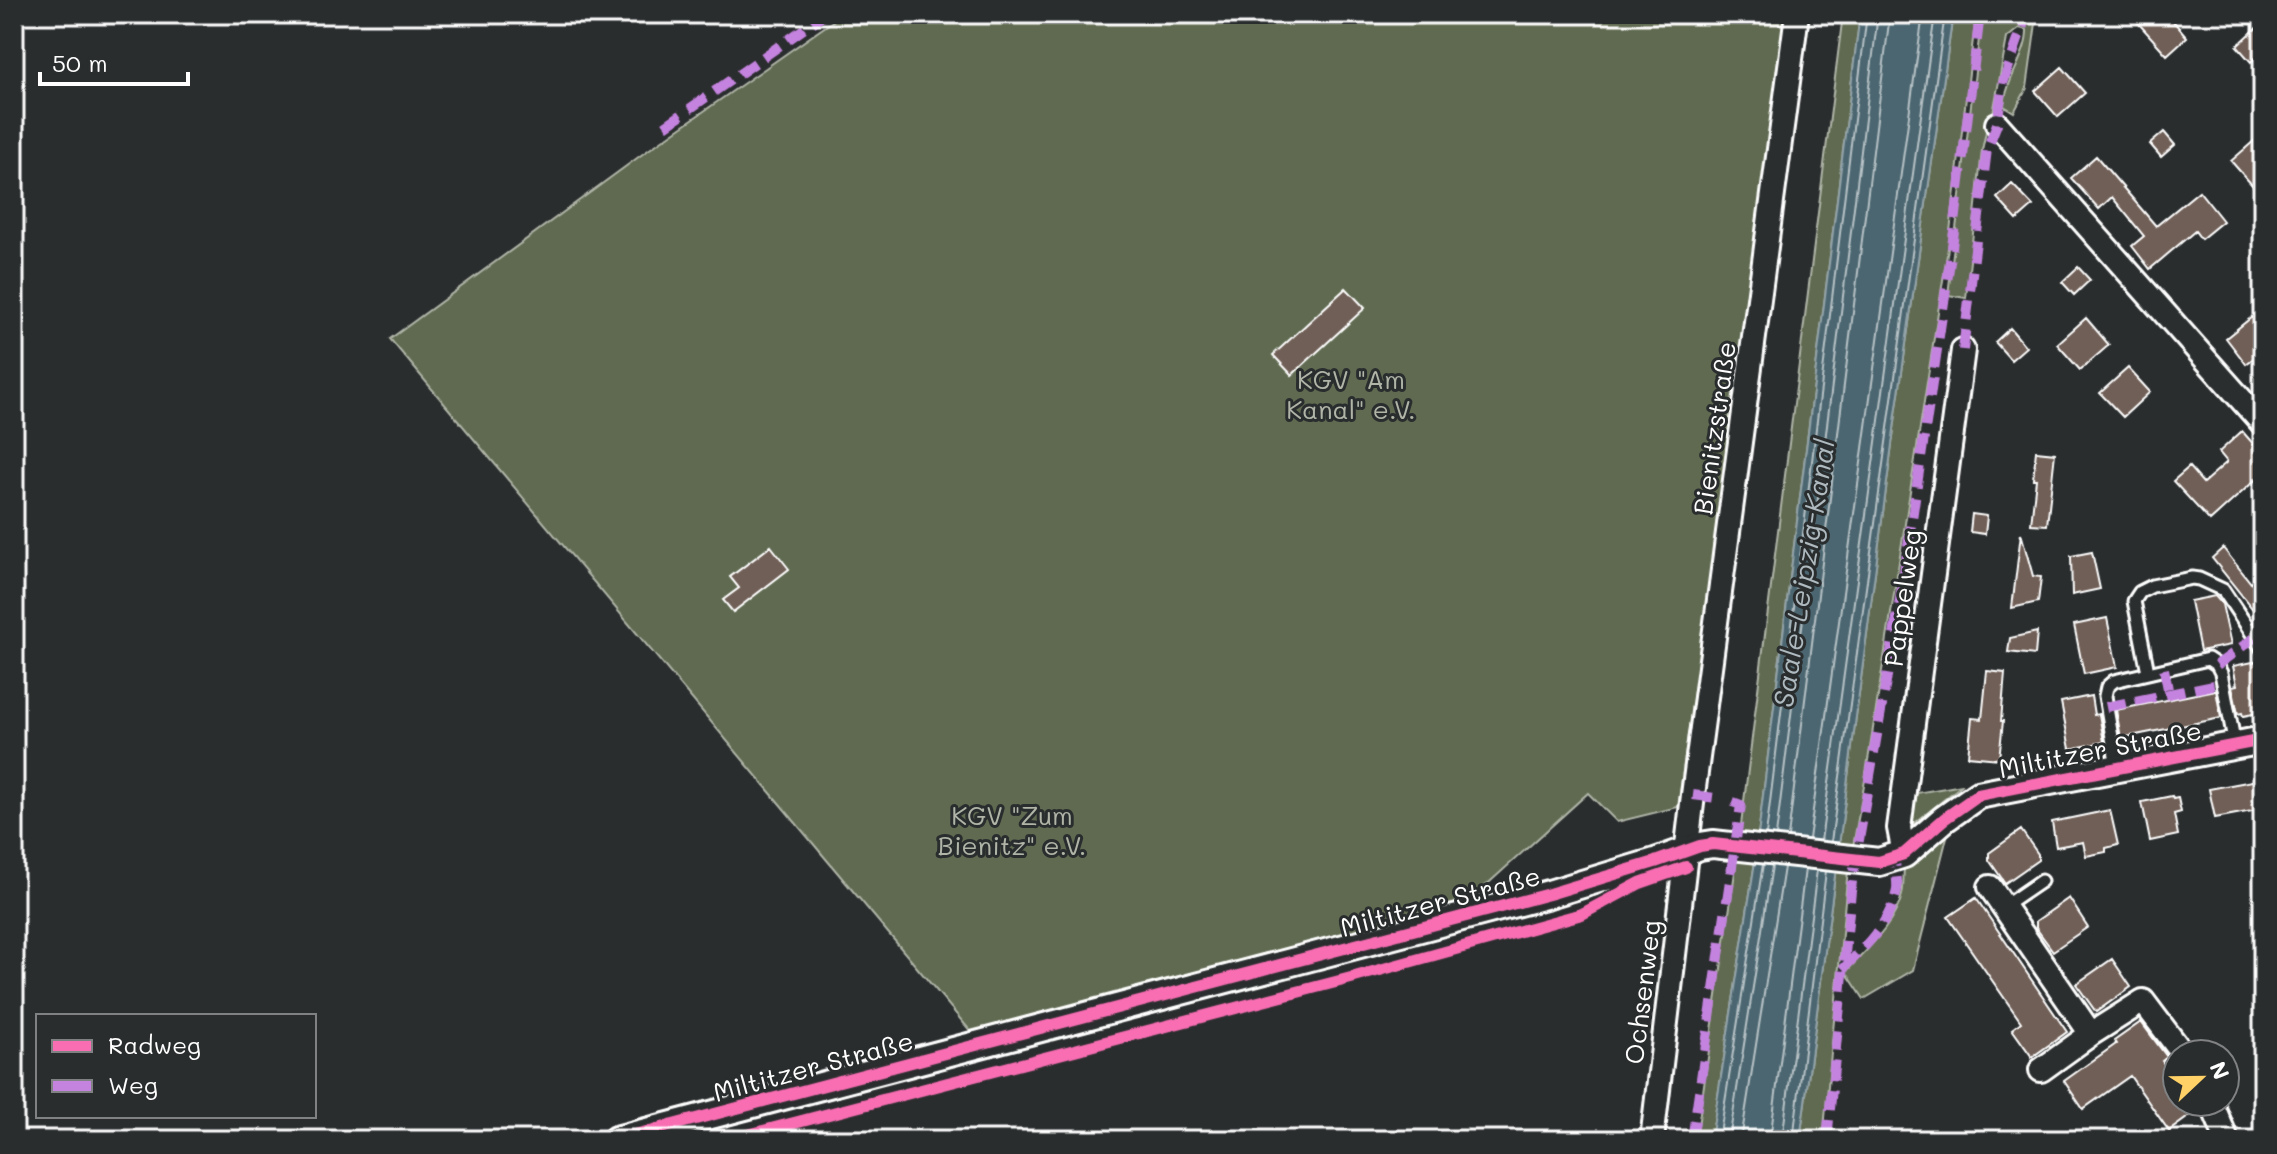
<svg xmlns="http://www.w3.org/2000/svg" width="2277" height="1154" viewBox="0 0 2277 1154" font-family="Mali,sans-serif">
<rect width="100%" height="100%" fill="#2a2d2e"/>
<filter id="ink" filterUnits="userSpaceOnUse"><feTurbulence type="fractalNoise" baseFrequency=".0125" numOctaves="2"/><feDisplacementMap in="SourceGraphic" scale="16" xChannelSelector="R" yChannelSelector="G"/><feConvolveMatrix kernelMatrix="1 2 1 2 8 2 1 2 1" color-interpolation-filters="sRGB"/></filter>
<g filter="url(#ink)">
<path fill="#606b51" stroke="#b0b5a8" stroke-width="2" d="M843 14H1788L1678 807 1617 822 1588 793 1471 899 972 1033 390 339 644 153Z
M1843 14H1860L1754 868 1711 1140H1696L1736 865Z
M1953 14H1976L1948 248 1864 786 1847 879 1823 1140H1800L1896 414Z
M1982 14 2037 16 2027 88 2014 112 2004 106C2006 79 2028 53 2027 30L2019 28 2007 38 1992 119 1987 127 1982 150 1966 298 1948 295Z
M1962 785 1906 830 1911 794Z
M1948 833 1913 970 1864 999 1846 972C1867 949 1894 926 1902 895 1904 887 1903 878 1904 869Z"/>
<path fill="#4b6670" stroke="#93a3a9" stroke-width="2" d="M1860 14H1953L1896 414 1800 1140H1711L1754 868Z"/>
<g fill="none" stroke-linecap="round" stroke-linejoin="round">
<path stroke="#b7c2c6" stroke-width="2" d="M1766 835 1867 14
M1776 836 1878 14
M1788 837 1890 14
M1809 839 1923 14
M1821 841 1935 14
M1831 842 1945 14
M1719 1140 1763 864
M1729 1140 1772 866
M1741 1140 1784 867
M1770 1140 1805 869
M1782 1140 1817 870
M1793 1140 1826 871"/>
</g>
<path fill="#6f5e57" stroke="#fff" stroke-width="2" d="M2130 14H2167L2187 37 2167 55Z
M2263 22V51L2251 62 2237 46Z
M2062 67 2085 93 2058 117 2035 91Z
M2164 132 2175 145 2161 157 2150 144Z
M2263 133V178L2253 186 2231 161Z
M2096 156 2156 226 2199 191 2223 221 2201 239 2195 231 2150 269 2132 246 2144 236 2112 197 2099 209 2071 178Z
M2012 184 2033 206 2017 220 1997 198Z
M2078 267 2090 280 2074 295 2062 282Z
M1346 288 1365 308 1292 375 1273 355Z
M2252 317 2263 331V351L2246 364 2226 338Z
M2086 318 2109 345 2080 370 2057 344Z
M2010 328 2026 347 2011 360 1995 342Z
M2128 368 2150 392 2123 417 2100 393Z
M2242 431 2263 455V473L2210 521 2173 481 2189 467 2203 483 2227 462 2219 452Z
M2036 451 2055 453 2047 525 2031 524 2036 479H2033Z
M1972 514 1987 516 1985 534 1970 532Z
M2021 533 2033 576 2041 577 2038 602 2012 608Z
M771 546 789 569 733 612 723 600 739 588 730 577Z
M2223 548 2251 583 2263 573V622L2212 558Z
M2092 552 2100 589 2072 595 2071 556Z
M2215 596 2222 604 2231 645 2200 651 2190 601Z
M2107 618 2117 667 2084 674 2074 625Z
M2037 632 2035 655 2008 652 2010 638Z
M2263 660V712L2243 716 2242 713 2238 714 2232 686 2237 685 2233 666Z
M1987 671 2005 673 2001 721H2003L1999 759 1968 756 1972 718 1982 719Z
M2216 690 2221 718 2121 738 2116 710Z
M2091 696 2094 715 2099 714 2104 742 2070 749 2061 702Z
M2263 779V809L2215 818 2209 789Z
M2172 796 2173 799 2178 798 2181 812 2174 814 2178 835 2150 841 2142 802Z
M2110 810 2118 845 2106 848V852L2086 856 2083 842 2056 847 2052 822Z
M2021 830 2038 854V860L2005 883 1989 860V853Z
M1976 898 2067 1032 2032 1057 2012 1029 2021 1022 1948 917Z
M2069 898 2088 927 2053 951 2036 928V921Z
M2112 959 2131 987 2096 1012 2076 984Z
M2141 1022 2167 1057 2162 1061 2177 1083V1102H2197L2199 1109 2169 1131 2130 1076 2083 1109 2064 1081 2116 1044 2114 1041Z"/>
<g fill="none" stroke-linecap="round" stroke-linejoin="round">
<g stroke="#fff" stroke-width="17">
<path id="service" d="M2148 672 2134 601 2140 592 2152 586 2192 578 2199 579 2223 590 2263 650
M2117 767 2105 696 2107 687 2114 681 2208 659 2217 665 2221 673 2235 745
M2003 907 2041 881"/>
</g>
<g stroke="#fff" stroke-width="28">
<path id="minor" d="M1997 124 2263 424
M1904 854 1899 828 1963 350
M1990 887 2091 1034
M2041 1070 2091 1034 2143 1001 2183 1054
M2211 1102 2227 1140
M1652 1140 1693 795 1797 14"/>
</g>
<g stroke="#fff" stroke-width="32">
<path id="tertiary" d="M616 1140 1549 894 1655 862 1700 846 1713 844 1879 862 1904 854 1944 819 1978 795 2263 740"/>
</g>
<use href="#service" stroke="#2a2d2e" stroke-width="11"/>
<use href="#minor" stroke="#2a2d2e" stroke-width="22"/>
<use href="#tertiary" stroke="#2a2d2e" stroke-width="26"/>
<path stroke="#c483df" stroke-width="10" stroke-dasharray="20 10" stroke-linecap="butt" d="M665 126 825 14
M1963 350 1987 149 1997 124 2003 83 2027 14
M2217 665 2254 638
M2164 669 2169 694
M2106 707 2223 683
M1693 795 1716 798
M1843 969C1865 946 1890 924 1897 890 1898 881 1895 868 1895 858
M1692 1140 1741 805 1733 802
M1827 1140 1852 881 1900 600 1952 248 1980 14"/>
<g stroke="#2a2d2e" stroke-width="17">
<path id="cycleway" d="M616 1140 1549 894 1655 862 1700 846 1713 844 1879 862 1904 854 1944 819 1978 795 2263 740
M729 1140 1351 978 1582 914 1640 883 1686 867"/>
</g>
<use href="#cycleway" stroke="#f96db3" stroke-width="12"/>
</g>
</g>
<g text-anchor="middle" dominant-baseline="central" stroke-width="6" stroke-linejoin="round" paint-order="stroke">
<g font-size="26" fill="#b0b5a8" stroke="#2a2d2e">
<text x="1351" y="379">KGV "Am<tspan x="1351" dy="30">Kanal" e.V.</tspan></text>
<text x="1012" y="815">KGV "Zum<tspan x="1012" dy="30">Bienitz" e.V.</tspan></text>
</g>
<g font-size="26" fill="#fff" stroke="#2a2d2e">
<text transform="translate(1714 428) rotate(-82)">Bienitzstraße</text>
<text transform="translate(1902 598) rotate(-82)">Pappelweg</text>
<text transform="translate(2100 749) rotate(-11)">Miltitzer Straße</text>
<text transform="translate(1440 901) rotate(-15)">Miltitzer Straße</text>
<text transform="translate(1642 992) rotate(-83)">Ochsenweg</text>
<text transform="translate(813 1066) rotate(-15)">Miltitzer Straße</text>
</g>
<g font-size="28" font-style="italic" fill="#aebabf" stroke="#2a2d2e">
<text transform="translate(1803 573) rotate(-81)">Saale-Leipzig-Kanal</text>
</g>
</g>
<rect width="2277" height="1154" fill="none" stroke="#2a2d2e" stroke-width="48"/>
<rect x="24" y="24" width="2229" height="1106" fill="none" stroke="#fff" stroke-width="3" filter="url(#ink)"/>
<rect x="36" y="1014" width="280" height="104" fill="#2a2d2e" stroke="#7f8182" stroke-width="2"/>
<rect x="52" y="1040" width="40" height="12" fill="#f96db3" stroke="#7f8182" stroke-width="2"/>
<text x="108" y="1054" font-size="24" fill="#ffffff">Radweg</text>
<rect x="52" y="1080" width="40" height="12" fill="#c483df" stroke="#7f8182" stroke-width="2"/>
<text x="108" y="1094" font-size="24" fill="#ffffff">Weg</text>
<g transform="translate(2201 1078) rotate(68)"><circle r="38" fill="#2a2d2e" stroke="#7f8182" stroke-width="2"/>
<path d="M0-6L14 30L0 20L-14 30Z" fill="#ffd166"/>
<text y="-12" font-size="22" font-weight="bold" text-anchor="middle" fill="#ffffff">N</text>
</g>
<path d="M40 72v12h148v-12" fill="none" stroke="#ffffff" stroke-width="4"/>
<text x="52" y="72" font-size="24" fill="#ffffff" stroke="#2a2d2e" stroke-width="6" paint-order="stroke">50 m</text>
</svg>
